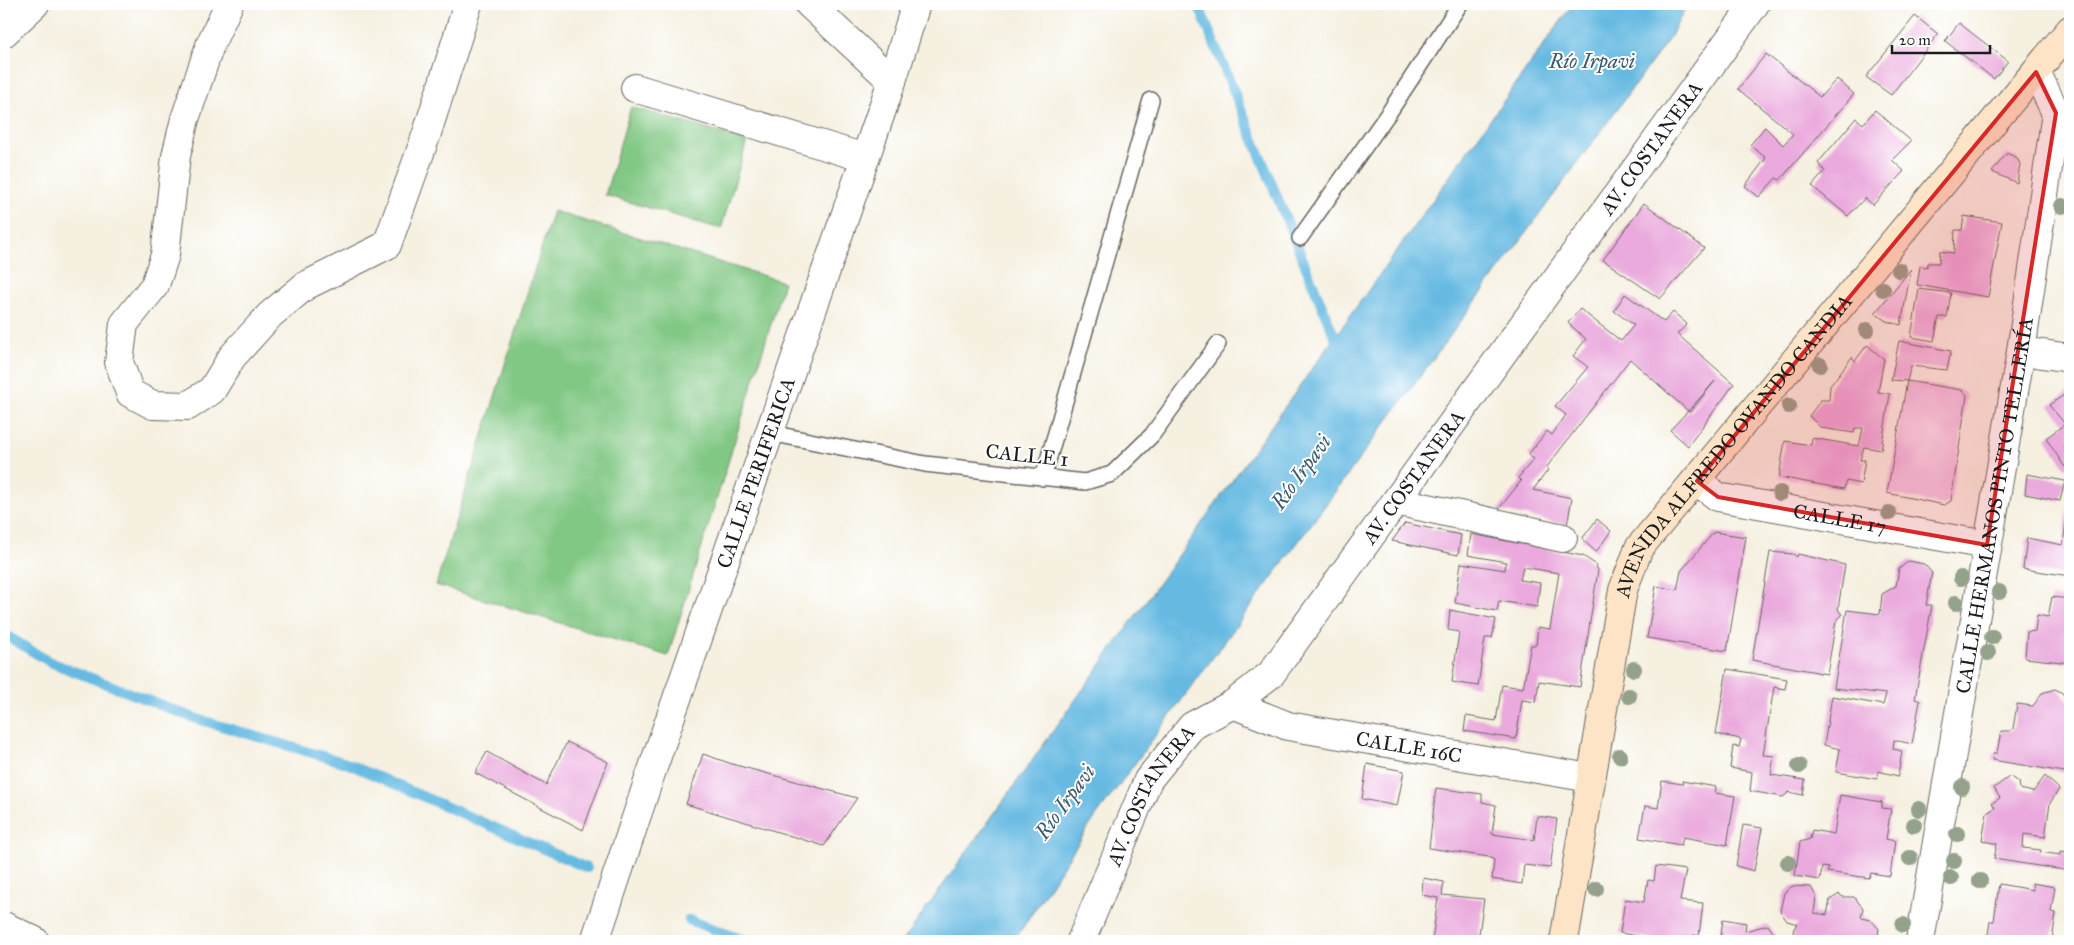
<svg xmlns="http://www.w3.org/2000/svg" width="2074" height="945" viewBox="0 0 2074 945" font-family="'IM FELL Great Primer',serif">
<rect width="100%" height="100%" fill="#fff"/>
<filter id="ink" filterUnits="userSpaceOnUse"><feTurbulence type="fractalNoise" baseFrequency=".02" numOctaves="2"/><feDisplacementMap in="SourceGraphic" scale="10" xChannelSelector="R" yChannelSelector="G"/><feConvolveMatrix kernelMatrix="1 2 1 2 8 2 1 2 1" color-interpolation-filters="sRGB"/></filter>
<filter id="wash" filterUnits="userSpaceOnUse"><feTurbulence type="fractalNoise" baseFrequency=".0096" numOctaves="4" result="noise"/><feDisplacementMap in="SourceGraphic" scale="20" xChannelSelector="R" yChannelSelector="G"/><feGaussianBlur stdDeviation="1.12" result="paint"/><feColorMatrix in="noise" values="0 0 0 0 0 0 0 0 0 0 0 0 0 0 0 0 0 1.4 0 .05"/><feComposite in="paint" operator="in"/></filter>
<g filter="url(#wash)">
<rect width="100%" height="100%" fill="#f5f0e0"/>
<path fill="#81c884" stroke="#4e7250" d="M631 107 747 141 721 229 605 195Z
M553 211 784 282 668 656 436 585Z"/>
<path fill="#66bae2" stroke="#416b7f" d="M1573 4H1687L1671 36 1094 819 1014 941H903Z"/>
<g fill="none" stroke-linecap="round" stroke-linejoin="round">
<path stroke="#66bae2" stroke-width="10" d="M1198 4 1340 350
M4 634 50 662 194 718 346 763 587 868
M689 920 746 941"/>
</g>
<g id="blocks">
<path fill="#eaaadd" d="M1909 4H1924L1919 10Z
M1915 16 1938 34 1891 95 1866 77Z
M1959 23 2008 61 1994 79 1945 41Z
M1766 54 1820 97 1837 79 1854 94 1787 172 1780 180 1776 178 1759 197 1745 186 1766 158 1750 145 1765 127 1783 145 1793 134 1738 89Z
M1875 110 1911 141 1892 160 1904 171 1873 205 1865 198 1848 216 1812 186 1825 171 1818 163 1856 118 1863 124Z
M2007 153 2017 158 2020 164 2017 183 1992 172Z
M1644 203 1704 248 1660 299 1603 260Z
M1964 216 2002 222 1988 297 1917 285 1920 266 1927 267 1928 263H1939L1940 251 1954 253 1955 230H1962Z
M1911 269 1901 325 1886 321 1875 313Z
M1919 289 1951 293 1947 317H1939L1934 341 1911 337Z
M1625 294 1664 322 1673 312 1687 324 1677 334 1734 384 1688 446 1670 430 1688 411 1690 412 1715 381 1688 411 1630 359 1546 468 1548 470 1533 490 1572 498 1567 525 1498 510 1521 481 1518 478 1534 459 1528 455 1547 431 1552 435 1566 415 1555 406 1588 367 1573 356 1586 339 1568 323 1580 309 1621 341 1634 325 1614 311Z
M1899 341 1951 351 1947 370 1911 366 1907 381 1891 380Z
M1867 345 1884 359 1878 392 1890 394 1881 450 1864 447 1860 460H1865L1861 484 1846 481 1844 489 1779 477 1785 441 1811 445 1812 438 1859 446 1863 428H1855L1854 433 1821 428 1809 416 1821 400H1829L1830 386 1852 357 1855 361Z
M1907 381 1962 390 1967 395 1951 501 1944 505 1887 493Z
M2070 391V468L2064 466 2046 438 2065 424 2049 405Z
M2027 474 2065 481 2060 501 2025 494Z
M2069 498 2070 576 2023 569 2027 538 2063 545Z
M1597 519 1611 531 1596 552 1582 539Z
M1405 523 1461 535 1458 555 1392 541Z
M1714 532 1746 537 1727 651 1647 638 1656 586 1677 590 1681 571Z
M1471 534 1583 556 1595 564 1598 570 1580 687 1539 681 1536 702 1522 700 1516 739 1464 731 1466 716 1496 721 1502 685 1523 688 1531 645H1536L1538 627 1550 629 1559 573 1523 567 1520 580 1540 583 1537 607 1499 601 1497 611 1455 603 1461 563 1505 570 1506 562 1468 555Z
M1770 552 1793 554 1797 557 1798 554 1845 565 1838 609 1842 615 1836 621 1827 674 1752 660Z
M1909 561 1924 564 1932 573 1926 605H1932L1915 699 1920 701 1912 744 1894 740 1893 749 1902 751 1898 776 1878 771 1877 779 1836 772 1840 749 1824 745 1832 696 1883 705 1886 694 1834 688 1847 610 1880 614 1882 594 1896 586 1899 569Z
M2052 597 2070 599V663L2025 658 2027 632 2035 631 2037 615 2048 617Z
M1450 610 1496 619 1492 638H1485L1478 686 1452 682 1459 632 1448 630Z
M1727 669 1787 679 1785 689 1774 687 1763 755 1774 756 1771 775 1805 780 1803 795 1789 792 1783 797 1750 791 1752 772 1730 768 1733 746 1739 747 1741 739 1716 734Z
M2055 689 2061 692 2070 702V773L1992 760 1993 754 1997 753 2001 731H2010L2013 729 2017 704 2033 706 2042 693Z
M567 742 608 762 583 830 475 773 487 752 546 785Z
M703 754 732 764 857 798 824 846 686 804Z
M1367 764 1404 771 1397 806 1362 799Z
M2010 776 2019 782 2020 789 2033 792 2045 776 2059 789 2050 803 2045 837 2024 834 2023 848 2041 850 2040 852 2060 855V851L2070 852V871L1994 859 1997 844 1982 840 1987 813 1995 808 1992 803 2000 798 1994 788Z
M1662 781 1683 784 1682 781 1716 787 1715 793 1735 796 1727 845 1683 837 1681 845 1639 838 1645 806 1658 808Z
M1436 788 1482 794V802L1496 805 1492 834 1534 840 1537 816 1557 819 1550 868 1524 865 1522 884 1492 879 1494 860 1489 857 1429 848Z
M1840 795 1882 802V808L1891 809 1886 839 1895 841 1890 876 1871 873 1869 878 1827 872 1829 868 1822 867 1820 880 1795 876 1800 842 1810 839 1812 830 1834 834Z
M1743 825 1762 828 1754 871 1736 866Z
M1656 866 1686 870 1680 901 1703 903 1699 936 1693 935V941H1654L1655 939 1620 933 1625 899 1644 902 1648 880 1654 881Z
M1423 878 1444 882 1442 895 1484 899 1478 941H1432L1438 898 1422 895Z
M2032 883 2055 887 2051 912 2056 913 2052 941H1987L1990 921H1994L1999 884 2033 890Z
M1792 886 1811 887 1816 896 1814 913 1827 915 1830 900 1839 894 1843 897H1854L1863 908 1861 917 1870 919 1879 929 1877 941H1795L1792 938 1794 928 1798 924 1787 921 1780 911 1784 893Z
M1723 919 1746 923 1745 931 1768 925 1779 941H1720Z"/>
</g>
</g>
<g filter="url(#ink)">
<use href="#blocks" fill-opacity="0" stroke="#686661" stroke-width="1"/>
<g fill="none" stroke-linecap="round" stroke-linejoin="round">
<g stroke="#686661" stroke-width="18">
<path id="service" d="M1300 238 1390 111 1460 4
M770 433 925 464 1085 482 1112 474 1152 435 1218 344
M1043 478 1151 100"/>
</g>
<g stroke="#686661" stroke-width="30">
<g id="minor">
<path d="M229 4 210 45 185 119 176 156 165 255 155 285 124 324 119 362 130 393 153 405 188 406 212 390 232 357 270 315 305 286 387 245 426 136 468 4"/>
<path d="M809 4 892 81"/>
<path d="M4 33 35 4"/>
<path d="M635 88 865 158"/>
<path d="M2021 351 2070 358"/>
<path id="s1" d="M1697 481 1718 497 1987 545"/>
<path d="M1396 501 1563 538"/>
<path id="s2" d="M1233 704 1288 726 1590 778"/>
<path d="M4 926 35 941"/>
<path id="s3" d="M1081 941 1148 780 1192 726 1233 704 1271 674 1755 4"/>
<path id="s4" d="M1920 941 2021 351 2056 113 2036 72"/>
</g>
</g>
<g stroke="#686661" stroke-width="30">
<g id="tertiary">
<path id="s5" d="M595 941 649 779 892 81 916 4"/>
</g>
</g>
<g stroke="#686661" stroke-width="30">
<g id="secondary">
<path id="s6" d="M1564 941 1623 590 1639 548 2070 30"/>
</g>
</g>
<use href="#service" stroke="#fff" stroke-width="15"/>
<use href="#minor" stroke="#fff" stroke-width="28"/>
<use href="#tertiary" stroke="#fff" stroke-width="28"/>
<use href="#secondary" stroke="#fee4c6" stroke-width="28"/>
</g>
<g fill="#94a18b">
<circle cx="2062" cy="206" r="8"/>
<circle cx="1899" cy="270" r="8"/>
<circle cx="1883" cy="289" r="8"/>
<circle cx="1867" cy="330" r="8"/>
<circle cx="1820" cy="365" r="8"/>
<circle cx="1789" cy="406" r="8"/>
<circle cx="1780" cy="493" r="8"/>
<circle cx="1889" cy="513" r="8"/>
<circle cx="1961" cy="578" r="8"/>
<circle cx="1999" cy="592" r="8"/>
<circle cx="1956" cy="603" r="8"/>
<circle cx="1992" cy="637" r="8"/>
<circle cx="1988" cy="653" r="8"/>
<circle cx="1634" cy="669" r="8"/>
<circle cx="1629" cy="696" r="8"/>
<circle cx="1620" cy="756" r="8"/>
<circle cx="1799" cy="766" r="8"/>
<circle cx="1962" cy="787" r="8"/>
<circle cx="1919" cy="809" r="8"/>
<circle cx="1914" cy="825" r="8"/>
<circle cx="1957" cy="834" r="8"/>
<circle cx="1910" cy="858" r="8"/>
<circle cx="1954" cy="861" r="8"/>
<circle cx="1788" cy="863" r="8"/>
<circle cx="1951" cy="878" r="8"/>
<circle cx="1980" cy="881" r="8"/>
<circle cx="1596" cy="889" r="8"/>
<circle cx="1903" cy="925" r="8"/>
</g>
</g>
<path fill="#d62828" fill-opacity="0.2" stroke="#d62828" stroke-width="4" stroke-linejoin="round" d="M2036 72 2056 113 1987 545 1718 497 1697 481Z"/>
<g text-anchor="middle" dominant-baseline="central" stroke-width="4" stroke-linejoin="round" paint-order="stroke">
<g font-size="20" fill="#1c1c1c" stroke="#fff">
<text stroke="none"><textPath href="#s3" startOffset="988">AV. COSTANERA</textPath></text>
<text stroke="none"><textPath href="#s6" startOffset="538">AVENIDA ALFREDO OVANDO CANDIA</textPath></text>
<text transform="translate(1027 455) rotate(6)">CALLE 1</text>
<text stroke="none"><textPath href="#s5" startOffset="495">CALLE PERIFERICA</textPath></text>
<text stroke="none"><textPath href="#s3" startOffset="582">AV. COSTANERA</textPath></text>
<text stroke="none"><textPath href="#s4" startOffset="442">CALLE HERMANOS PINTO TELLERÍA</textPath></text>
<text stroke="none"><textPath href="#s1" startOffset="150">CALLE 17</textPath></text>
<text stroke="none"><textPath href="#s2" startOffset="182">CALLE 16C</textPath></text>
<text stroke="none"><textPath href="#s3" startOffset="162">AV. COSTANERA</textPath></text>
</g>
<g font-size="21" font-style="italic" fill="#3a5b6b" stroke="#fff">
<text x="1592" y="61">Río Irpavi</text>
<text transform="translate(1301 472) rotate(-54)">Río Irpavi</text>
<text transform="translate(1065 802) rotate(-54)">Río Irpavi</text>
</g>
</g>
<rect width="2074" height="945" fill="none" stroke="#fff" stroke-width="20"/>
<path d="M1892 45v8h98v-8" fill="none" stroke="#1c1c1c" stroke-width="2.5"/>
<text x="1899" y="45" font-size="15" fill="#1c1c1c" stroke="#ffffff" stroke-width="4" paint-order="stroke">20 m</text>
</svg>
